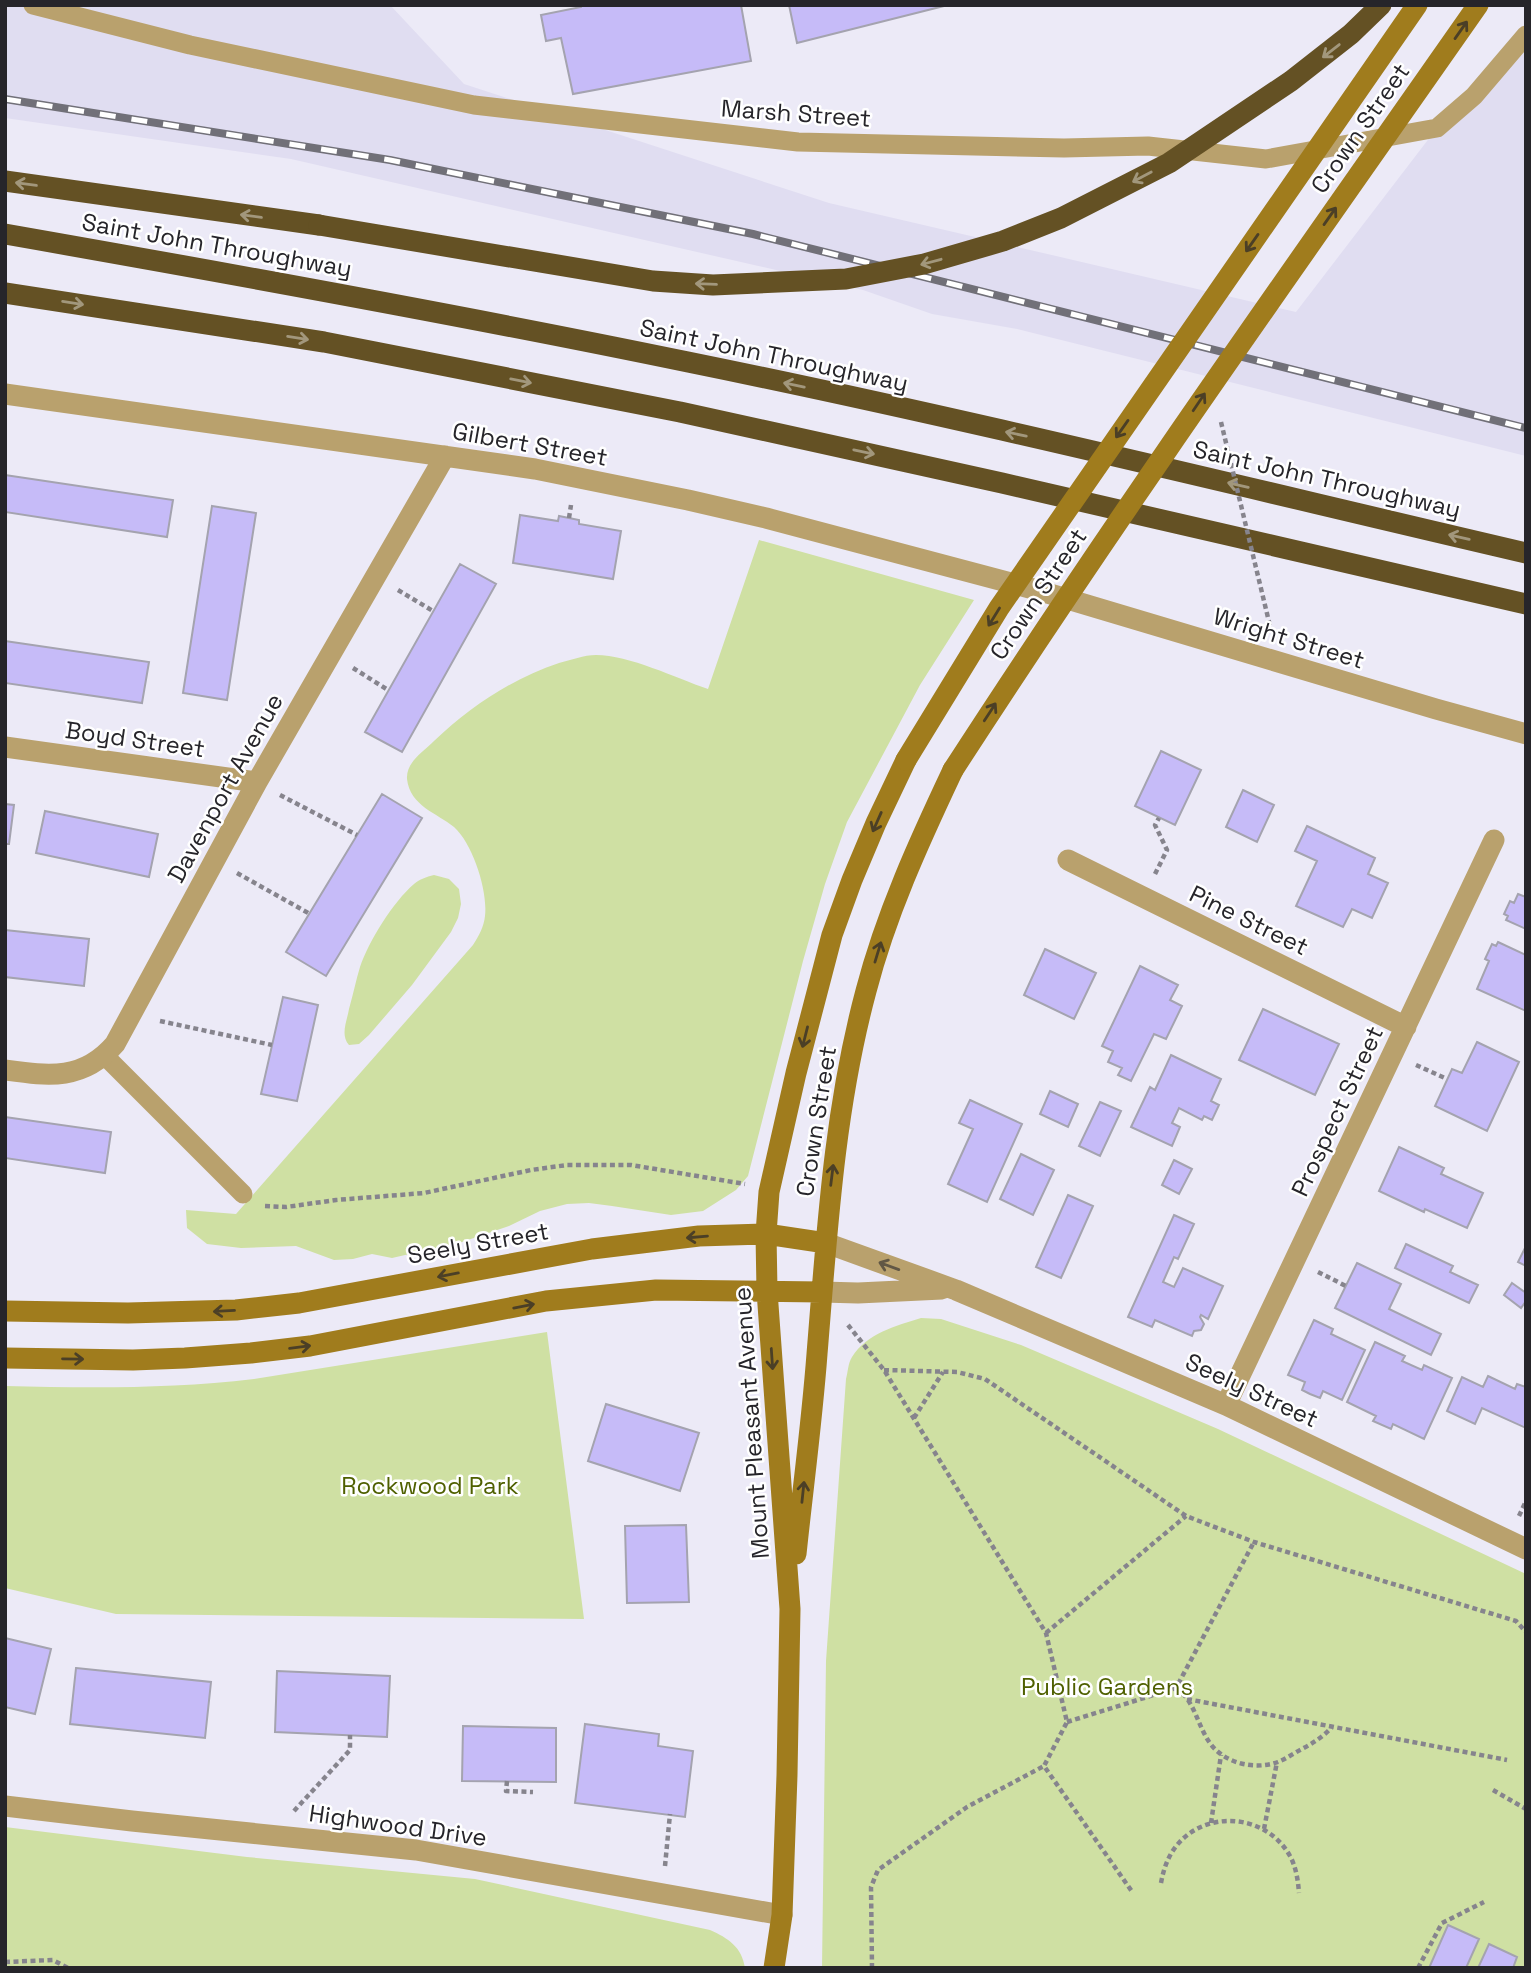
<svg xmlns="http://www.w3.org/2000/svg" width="1531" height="1973" viewBox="0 0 1531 1973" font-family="'Space Grotesk',sans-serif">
<rect width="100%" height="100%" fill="#eceaf7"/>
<path fill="#e0ddf1" d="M5 5 391 6 464 84 829 203 1296 312 1437 128 1526 35V456L1017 329 932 314 863 290 291 159 5 118Z"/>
<path fill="#cfe0a3" d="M759 540 974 600 920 685 847 822 825 884 803 961 748 1176 736 1190 703 1211 671 1215 612 1206 589 1203 567 1204 540 1211 509 1226 462 1242 392 1258 372 1254 353 1259 334 1260 296 1246 241 1248 207 1244 187 1228 186 1210 236 1214 473 945C479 936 484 926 485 916 488 891 473 844 454 827 437 813 410 806 407 779 406 762 423 752 434 741 470 707 511 679 559 663 571 660 584 655 596 655 629 655 676 678 708 689Z
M434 875 449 879 459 889 461 904 458 918 451 932 412 985 369 1035 359 1044 349 1045C340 1035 347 1021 349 1009 353 995 356 980 360 967 369 941 393 902 414 884 420 879 426 877 434 875Z
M921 1318 941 1319 1021 1345 1218 1429 1526 1574V1968H822L826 1661 846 1379C848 1372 848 1363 852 1357 867 1333 896 1326 921 1318Z
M547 1332 584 1619 116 1614 5 1588V1386C89 1388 171 1389 254 1379Z
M5 1827 247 1857 475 1879 710 1930C728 1938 742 1947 745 1968H5Z"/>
<path fill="#c6bbf8" stroke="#a4a3af" stroke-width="2" d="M581 5H741L751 61 573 94 561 38 546 41 541 15 581 7Z
M789 5H948L797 43Z
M5 475 173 500 167 537 5 512Z
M212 506 256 513 227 700 183 693Z
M520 515 558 521 559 516 579 520V524L621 531 613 579 513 563Z
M460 564 496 584 402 752 365 732Z
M5 641 149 662 142 703 5 683Z
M1161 751 1201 770 1175 825 1135 806Z
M1243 790 1274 805 1257 842 1226 827Z
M382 794 422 818 326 976 286 952Z
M5 804 14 805 9 844H5Z
M45 811 158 834 149 877 36 853Z
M1307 826 1375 858 1368 874 1388 883 1372 918 1352 909 1343 927 1296 906 1317 861 1295 851Z
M1518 894 1526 897V929L1506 920 1508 916 1504 914 1510 901 1514 903Z
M5 930 89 939 84 986 5 977Z
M1498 942 1526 955V1011L1477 989 1489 961 1485 959 1492 944 1496 946Z
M1045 949 1096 973 1074 1019 1024 995Z
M1140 966 1178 985 1170 1000 1182 1006 1166 1039 1154 1034 1131 1081 1118 1075 1122 1068 1108 1062 1113 1051 1102 1046Z
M283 997 318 1005 297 1101 261 1094Z
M1263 1009 1339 1044 1315 1095 1239 1060Z
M1477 1042 1519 1062 1487 1131 1435 1106 1452 1069 1462 1073Z
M1171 1055 1221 1079 1211 1101 1219 1105 1212 1120 1204 1116 1202 1120 1179 1108 1172 1123 1180 1127 1172 1146 1131 1127 1150 1087 1155 1090Z
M1050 1091 1078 1104 1068 1127 1040 1114Z
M970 1100 1022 1124 987 1202 948 1184 973 1129 959 1123Z
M1100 1102 1121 1111 1100 1156 1079 1146Z
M5 1117 111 1132 105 1173 5 1158Z
M1399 1147 1444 1168 1441 1174 1483 1193 1467 1228 1425 1209 1424 1212 1379 1191Z
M1021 1154 1054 1170 1033 1215 1000 1199Z
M1174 1160 1192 1169 1179 1194 1162 1185Z
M1068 1195 1093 1206 1061 1278 1036 1267Z
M1174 1215 1194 1224 1178 1259 1174 1257 1163 1282 1174 1287 1183 1268 1223 1286 1208 1319 1201 1315 1200 1317 1204 1324 1201 1330 1194 1331 1192 1336 1155 1320 1152 1327 1128 1317Z
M1406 1244 1453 1266 1450 1272 1478 1285 1469 1303 1395 1268Z
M1526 1246V1266L1518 1262Z
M1357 1263 1401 1284 1389 1309 1441 1334 1431 1355 1335 1308Z
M1512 1283 1526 1293V1301L1521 1308 1504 1295Z
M1314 1320 1333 1329 1331 1334 1365 1350 1342 1400 1323 1391 1320 1398 1310 1394 1302 1390 1305 1382 1288 1375Z
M1375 1342 1405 1356 1402 1361 1422 1370 1424 1365 1452 1378 1424 1439 1393 1424 1391 1429 1373 1421 1376 1416 1347 1402Z
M1488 1376 1515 1389 1517 1384 1526 1387V1428L1482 1408 1475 1424 1447 1411 1462 1377 1483 1387Z
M606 1404 699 1433 680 1491 588 1461Z
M686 1525 689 1602 627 1603 625 1526Z
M5 1638 51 1649 35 1714 5 1707Z
M76 1668 211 1682 205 1738 70 1724Z
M277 1671 390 1676 387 1737 275 1732Z
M585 1724 659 1734 658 1746 693 1751 685 1817 575 1803Z
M463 1726 556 1728V1782L462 1781Z
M1448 1925 1479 1939 1466 1968H1429Z
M1489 1944 1517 1957 1513 1968H1478Z"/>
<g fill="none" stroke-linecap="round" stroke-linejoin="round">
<path stroke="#86848d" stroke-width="4.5" stroke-dasharray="5 3.5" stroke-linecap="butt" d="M569 518 571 505
M398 590 433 611
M353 668 388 690
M280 795 357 835
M237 873 310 914
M1155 874 1167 850 1155 825 1159 818
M160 1021 272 1045
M1416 1065 1447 1079
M265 1206 286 1207 336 1200 424 1193 531 1170 567 1165H631L745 1184
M1318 1272 1346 1286
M848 1325 884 1370 1046 1633 1067 1722 1044 1766 1133 1893
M884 1370 957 1372 985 1379 1186 1516 1254 1542 1516 1621 1526 1632
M914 1418 943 1372
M1519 1516 1526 1501
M1046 1633 1186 1516
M1176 1688C1180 1692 1185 1695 1188 1700 1198 1715 1201 1733 1213 1747 1228 1764 1256 1770 1278 1762 1286 1759 1294 1753 1302 1749 1313 1743 1323 1737 1332 1727
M1187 1699 1507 1760
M1067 1722 1176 1688 1254 1542
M507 1781 506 1791 533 1792
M1493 1790 1526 1809
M294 1811 350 1750V1735
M1211 1823 1221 1755
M1264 1829 1277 1762
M665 1866 670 1814
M1161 1883C1163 1872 1166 1862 1172 1852 1199 1809 1265 1811 1290 1856 1296 1867 1298 1880 1299 1893
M5 1962 53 1960 68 1968
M872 1968 871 1887 878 1870 967 1807 1044 1766
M1418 1968 1442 1923 1484 1902"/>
<path stroke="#b9a16d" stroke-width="19" d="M33 5 190 45 474 105 798 142 1064 148 1148 146 1266 159 1437 128 1474 96 1526 35
M105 1056 243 1194"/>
<path stroke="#b9a16d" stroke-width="21" d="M5 394 535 469 688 500 766 518 1037 590 1436 709 1526 734
M5 747 257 782
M1068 860 1406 1027
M5 1070C49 1076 83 1081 115 1044L257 782 445 456
M826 1243 956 1290 1226 1405 1526 1549
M822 1292 858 1293 942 1289
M1226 1405 1494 840
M5 1806 132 1821 416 1850 782 1915"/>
<path stroke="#a07c1d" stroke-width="21" d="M5 1311 128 1313 236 1310 299 1303 592 1249 699 1236 766 1234 826 1243
M5 1358 133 1360 185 1358 251 1353 310 1346 546 1301 656 1290 822 1292
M796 1554C803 1487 812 1421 817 1354 827 1232 834 1110 866 991 886 914 919 842 953 770
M774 1968 782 1915 787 1775 790 1609 767 1291 766 1234 769 1192 796 1073 832 935 852 880 876 823 906 760"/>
<path stroke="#645124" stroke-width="21" d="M5 181 319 225
M5 234C233 274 461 315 688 362 969 419 1247 488 1526 553
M5 293 324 342 680 412 1002 483 1526 604"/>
<g stroke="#717078" stroke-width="8">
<path id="rail" d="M5 99 390 160 753 234 1526 428"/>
</g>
<use href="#rail" stroke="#fff" stroke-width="5" stroke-dasharray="16" stroke-linecap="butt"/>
<path stroke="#86848d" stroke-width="4.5" stroke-dasharray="5 3.5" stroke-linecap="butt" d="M1221 422 1270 626"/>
<path stroke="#a07c1d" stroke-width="21" d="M906 760 999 608 1417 5
M953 770C1121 510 1301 258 1478 5"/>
<path stroke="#645124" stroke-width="21" d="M319 225 653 281 713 285 846 279 924 264 1003 241 1061 218 1169 163 1291 81 1351 34 1381 5"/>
</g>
<defs><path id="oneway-shaft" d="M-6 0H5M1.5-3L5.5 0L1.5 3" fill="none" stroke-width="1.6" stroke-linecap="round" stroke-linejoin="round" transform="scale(1.75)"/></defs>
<g stroke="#4b3f26">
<use href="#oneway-shaft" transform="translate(1461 30) rotate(-55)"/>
<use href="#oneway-shaft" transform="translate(1330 216) rotate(-55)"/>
<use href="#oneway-shaft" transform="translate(1252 243) rotate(125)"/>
<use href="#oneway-shaft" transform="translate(1199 402) rotate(-56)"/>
<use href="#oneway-shaft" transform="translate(1122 429) rotate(125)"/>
<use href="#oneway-shaft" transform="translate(994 617) rotate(122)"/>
<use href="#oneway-shaft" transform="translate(990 712) rotate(-57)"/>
<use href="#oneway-shaft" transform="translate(877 822) rotate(114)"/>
<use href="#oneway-shaft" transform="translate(878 952) rotate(-73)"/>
<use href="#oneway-shaft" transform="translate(805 1037) rotate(104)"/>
<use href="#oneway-shaft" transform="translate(832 1175) rotate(-83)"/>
<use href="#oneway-shaft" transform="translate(697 1237) rotate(175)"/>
<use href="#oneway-shaft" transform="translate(448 1275) rotate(169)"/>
<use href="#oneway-shaft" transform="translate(524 1306) rotate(-11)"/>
<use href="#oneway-shaft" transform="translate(224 1311) rotate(177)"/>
<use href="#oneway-shaft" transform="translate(300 1347) rotate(-7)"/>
<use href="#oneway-shaft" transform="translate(73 1359) rotate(1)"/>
<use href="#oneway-shaft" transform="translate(772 1359) rotate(86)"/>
<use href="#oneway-shaft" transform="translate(803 1492) rotate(-84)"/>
</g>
<g stroke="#a2977c">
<use href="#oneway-shaft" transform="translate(1331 51) rotate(142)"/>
<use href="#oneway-shaft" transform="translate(1142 177) rotate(152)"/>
<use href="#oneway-shaft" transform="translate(26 184) rotate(-172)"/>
<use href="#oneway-shaft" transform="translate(251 216) rotate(-172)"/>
<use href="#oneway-shaft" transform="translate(931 262) rotate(165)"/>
<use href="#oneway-shaft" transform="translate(706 284) rotate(-178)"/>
<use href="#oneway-shaft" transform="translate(73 303) rotate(9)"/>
<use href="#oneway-shaft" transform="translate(298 338) rotate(9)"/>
<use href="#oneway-shaft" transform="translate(521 381) rotate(11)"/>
<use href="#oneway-shaft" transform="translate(794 385) rotate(-168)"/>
<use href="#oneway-shaft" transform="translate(1016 434) rotate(-168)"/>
<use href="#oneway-shaft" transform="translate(864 452) rotate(12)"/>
<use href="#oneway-shaft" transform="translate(1238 485) rotate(-167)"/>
<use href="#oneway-shaft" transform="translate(1459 537) rotate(-167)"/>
</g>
<use stroke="#615745" href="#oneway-shaft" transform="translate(889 1266) rotate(-160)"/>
<g text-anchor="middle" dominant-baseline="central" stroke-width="5" stroke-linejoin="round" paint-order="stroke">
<g font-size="24" fill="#26252a" stroke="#fff">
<text transform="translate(796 113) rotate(4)">Marsh Street</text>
<text transform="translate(1360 128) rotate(-55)">Crown Street</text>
<text transform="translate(217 245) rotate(10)">Saint John Throughway</text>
<text transform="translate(774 355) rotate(12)">Saint John Throughway</text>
<text transform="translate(530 444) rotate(10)">Gilbert Street</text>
<text transform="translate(1327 479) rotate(13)">Saint John Throughway</text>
<text transform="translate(1038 594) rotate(-56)">Crown Street</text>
<text transform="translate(1289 638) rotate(17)">Wright Street</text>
<text transform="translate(135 739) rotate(8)">Boyd Street</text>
<text transform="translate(225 788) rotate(-61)">Davenport Avenue</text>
<text transform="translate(1249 920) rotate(26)">Pine Street</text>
<text transform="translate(1337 1111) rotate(-65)">Prospect Street</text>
<text transform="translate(816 1121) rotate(-81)">Crown Street</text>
<text transform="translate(478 1243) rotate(-10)">Seely Street</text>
<text transform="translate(1252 1390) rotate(25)">Seely Street</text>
<text transform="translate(751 1423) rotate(-94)">Mount Pleasant Avenue</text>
<text transform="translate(398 1825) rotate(8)">Highwood Drive</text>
</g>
<g font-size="24" fill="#4f6000" stroke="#fff">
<text x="430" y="1485">Rockwood Park</text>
<text x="1107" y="1686">Public Gardens</text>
</g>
</g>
<rect width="1531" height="1973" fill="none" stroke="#26252a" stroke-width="14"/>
</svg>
